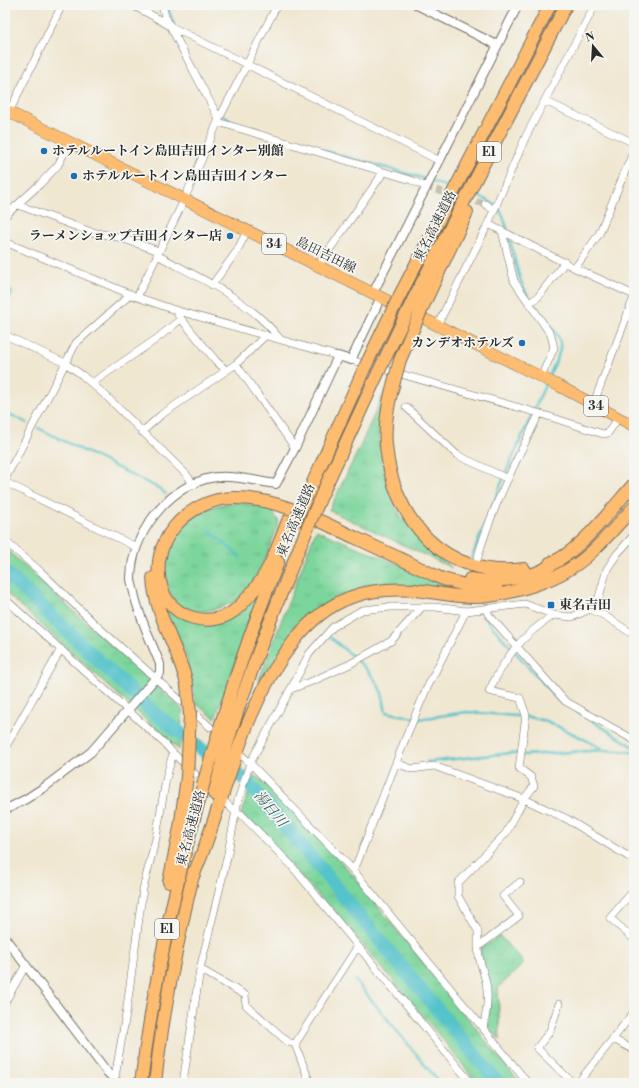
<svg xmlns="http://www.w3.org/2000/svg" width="639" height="1088" viewBox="0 0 639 1088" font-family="'Libre Bodoni','Noto Serif JP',serif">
<defs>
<pattern id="grass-tufts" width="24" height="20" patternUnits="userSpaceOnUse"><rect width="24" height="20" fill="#7cd59b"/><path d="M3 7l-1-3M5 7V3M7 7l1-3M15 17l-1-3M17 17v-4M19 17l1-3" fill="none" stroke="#6bb786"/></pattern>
</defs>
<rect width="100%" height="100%" fill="#f6f6f2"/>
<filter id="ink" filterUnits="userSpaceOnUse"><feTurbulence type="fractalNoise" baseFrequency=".025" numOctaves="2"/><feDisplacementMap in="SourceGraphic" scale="8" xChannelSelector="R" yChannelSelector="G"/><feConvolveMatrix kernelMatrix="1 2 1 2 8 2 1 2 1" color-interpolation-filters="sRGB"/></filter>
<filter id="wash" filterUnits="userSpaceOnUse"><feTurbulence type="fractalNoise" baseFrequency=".012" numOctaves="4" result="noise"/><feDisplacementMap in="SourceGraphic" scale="16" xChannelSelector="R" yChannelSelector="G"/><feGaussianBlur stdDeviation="0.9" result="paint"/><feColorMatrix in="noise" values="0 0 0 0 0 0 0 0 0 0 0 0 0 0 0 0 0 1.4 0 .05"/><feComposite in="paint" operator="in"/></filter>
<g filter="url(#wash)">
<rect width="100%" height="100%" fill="#f0e7d1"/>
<path fill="url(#grass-tufts)" stroke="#548063" d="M385 390C383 399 380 408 380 417 378 449 384 494 404 520 418 538 434 554 452 568L329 510 360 447Z
M239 502 271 509 279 522C270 546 258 583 238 599 234 602 229 604 224 606 214 611 193 614 183 608 170 599 163 580 164 565 166 550 175 536 185 525 190 521 195 513 201 511 213 505 226 504 239 502Z
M316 530 446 584 443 589 360 590 336 597 301 625 258 682Z
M5 548 63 602 183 710 179 750 5 592Z
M260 595 215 718 195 703 191 678 186 656 164 605 174 614H239Z
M254 776 272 786 352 874 511 1072 522 1083H477L439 1035 344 923 241 814Z
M500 936 524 963 498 988 500 1040 487 1026 491 1000 480 949Z"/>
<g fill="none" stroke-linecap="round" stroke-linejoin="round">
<path stroke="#55c3cb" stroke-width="2.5" d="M167 5 174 25
M223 115 231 122 235 124
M322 150 426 179 447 187
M475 196C484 198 493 202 499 209 507 216 515 269 522 284 526 294 536 309 543 317 550 325 558 332 560 343 562 353 552 367 549 377
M5 282 12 293 5 308
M5 412 27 423
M38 428 160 489 166 494
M209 530 240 557
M471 559 506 472 546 383
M483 616 558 700 564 703
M331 638C349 654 371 668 381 691 384 697 384 705 386 712L419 719 467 712 529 717 546 721 582 738 604 750
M578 712 634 747
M427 762 511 753 525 755 604 750 634 752
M355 980 440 1083"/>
<path stroke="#55c3cb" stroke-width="14" d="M5 572 153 712 201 749 243 778 271 809 498 1083"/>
</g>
</g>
<g filter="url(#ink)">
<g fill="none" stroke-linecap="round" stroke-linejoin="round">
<path stroke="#c9c1b0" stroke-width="7" stroke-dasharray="7 3.5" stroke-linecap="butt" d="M426 187 485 204"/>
<g stroke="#706d65" stroke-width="8">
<path id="minor" d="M132 5 153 16 170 26 440 161
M162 5 165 16 180 45 219 119
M545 101 634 143
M9 112 62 5
M218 122 411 180 426 187
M485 204 494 210
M18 205 91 232 118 237 159 251
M5 216 40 184 58 165 70 142
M488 224 575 268 634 295
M502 231 514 281 551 335 554 348 541 377
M5 242 137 297 175 310 338 356
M157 255C199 278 249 299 280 339
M318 266 383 173
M575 268 599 234 634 150
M212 285 237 251 247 231
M137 297 184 200 219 119 277 5
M529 303 538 297 565 262
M178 315 216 361 226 370
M437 326 488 224 526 136 595 5
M5 335 65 363 82 375 106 396 186 474 194 485
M351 360 538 413 603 434 608 433 618 418
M236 364 295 448
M92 383 155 340 181 319
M593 405 634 297
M406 407 457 455 508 479
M142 432 161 415 236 364 266 335
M5 479 76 343 131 294
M5 482 136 547
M5 541 41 572 96 625 210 727
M477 560C491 509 516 461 539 414
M5 599 164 743 173 753 166 779 156 838 143 889 126 1014 114 1083
M486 609 488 614 565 701 634 740
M590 609 605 616 634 635
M291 689 315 680 350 664 391 641 422 607
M5 748 61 649
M173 753 195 774
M240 754 250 763 294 683 309 654 333 627 362 610 391 607H435L466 611 525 604 554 615 572 617 590 609 599 597 607 569 617 554 634 535
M396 763 412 769 434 766 524 799 567 819 634 860
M225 802 235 812 241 814 291 865 471 1083
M353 870 357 863 406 737 426 690 466 611
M634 890 610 918 634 939
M478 947V931L458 896V883L506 833 524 799 534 786 531 777 519 768 526 715 520 698 489 691C506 656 521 636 554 615
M200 969 245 995 246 1005 288 1042 295 1044
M5 1002 26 965
M559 1004 550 1031 537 1048 573 1083
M483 1028C486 1016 488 1003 487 990 486 975 478 962 478 947L519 916 503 896 520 882
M613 1039 634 1050
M295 1044 358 946
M295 1044 310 1083
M183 1083 200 969 227 858 238 800 250 763 353 870 528 1083
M578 1083 634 1012"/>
</g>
<g stroke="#706d65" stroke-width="10">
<path id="tertiary" d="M417 5 497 45
M373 293 518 5
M5 810 26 799 46 786 91 752 160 673V664C151 641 139 617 134 593 133 588 131 582 131 578 132 534 165 491 206 479 228 473 255 481 276 484L295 448 338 356 351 360 381 297
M5 938 107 1072 118 1083"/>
</g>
<g stroke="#706d65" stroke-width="12">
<path id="primary" d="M5 110 559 386 634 426"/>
</g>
<g stroke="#706d65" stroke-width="14">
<path id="motorway" d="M400 295 550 5
M413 300 566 5
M423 306 467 212
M395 378C389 400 384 422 386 445 392 519 445 580 524 569
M310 489 364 369
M322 494 378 373
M288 521C279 543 271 568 257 586 250 595 243 604 234 611 210 629 171 618 162 589 146 543 188 499 233 498 276 497 318 520 356 538 384 551 412 564 440 578 459 584 477 589 497 590
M550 563C577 555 614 506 634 484
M153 578C155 616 179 648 187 685
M470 579C492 583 520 580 541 571 547 568 552 564 558 561
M214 794C219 778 222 762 226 747 249 672 278 599 308 527
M192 879C197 866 203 853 207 840 232 771 248 700 294 641 329 596 370 585 424 591 445 594 467 599 489 596 513 593 550 582 571 568 593 555 616 526 634 507
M169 882 180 828 187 777
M141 1083C153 987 173 893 199 800 221 719 247 639 278 562
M155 1083C163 1012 177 941 194 871"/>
</g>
<use href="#minor" stroke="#fff" stroke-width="7"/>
<use href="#tertiary" stroke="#fff" stroke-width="8"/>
<use href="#primary" stroke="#fdbc6f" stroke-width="11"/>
<use href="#motorway" stroke="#fdbc6f" stroke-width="12"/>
<g stroke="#706d65" stroke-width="14" stroke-linecap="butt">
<path id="motorway-bridge" d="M364 369 400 295
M378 373 413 300
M395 378 400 360 423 306
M294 524 310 489
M308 527 322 494
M187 777 190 714 187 685"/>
</g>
<use href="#motorway-bridge" stroke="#fdbc6f" stroke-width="12"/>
</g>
</g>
<g fill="#1f6fb2" stroke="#f6f6f2" stroke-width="1.5">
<circle cx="44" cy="151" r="4"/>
<circle cx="74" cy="176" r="4"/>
<circle cx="230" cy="236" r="4"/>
<circle cx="522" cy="343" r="4"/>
<rect x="547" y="601" width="8" height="8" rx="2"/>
</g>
<g text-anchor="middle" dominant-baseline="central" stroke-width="3.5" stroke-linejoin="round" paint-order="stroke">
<g fill="#f6f6f2" stroke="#686867" stroke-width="1">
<rect x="477" y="142" width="24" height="20" rx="3"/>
<rect x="262" y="234" width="24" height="20" rx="3"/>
<rect x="584" y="396" width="24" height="20" rx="3"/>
<rect x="155" y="919" width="24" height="20" rx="3"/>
</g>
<g font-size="12" font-weight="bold" fill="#2b2b2b">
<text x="489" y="152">E1</text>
<text x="274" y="244">34</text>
<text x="596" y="406">34</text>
<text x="167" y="929">E1</text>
</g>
<g font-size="13" font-weight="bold" fill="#2b2b2b" stroke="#f6f6f2" text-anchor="start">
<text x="52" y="151">ホテルルートイン島田吉田インター別館</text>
<text x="82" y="176">ホテルルートイン島田吉田インター</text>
<text x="222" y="236" text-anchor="end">ラーメンショップ吉田インター店</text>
<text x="514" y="343" text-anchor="end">カンデオホテルズ</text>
<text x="559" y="605">東名吉田</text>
</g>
<g font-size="13" fill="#2b2b2b" stroke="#f6f6f2">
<text transform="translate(435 226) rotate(-63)">東名高速道路</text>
<text transform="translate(326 255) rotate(26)">島田吉田線</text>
<text transform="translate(296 520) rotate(-67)">東名高速道路</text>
<text transform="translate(191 828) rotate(-75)">東名高速道路</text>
</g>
<g font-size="14" font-style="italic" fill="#38595b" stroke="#f6f6f2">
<text transform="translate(270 809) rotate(50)">湯日川</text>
</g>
</g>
<rect width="639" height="1088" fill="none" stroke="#f6f6f2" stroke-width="20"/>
<g transform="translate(593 46) rotate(342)" stroke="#f6f6f2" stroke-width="3" paint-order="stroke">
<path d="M0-3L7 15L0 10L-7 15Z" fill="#2b2b2b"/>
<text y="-6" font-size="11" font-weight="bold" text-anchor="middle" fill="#2b2b2b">N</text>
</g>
</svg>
